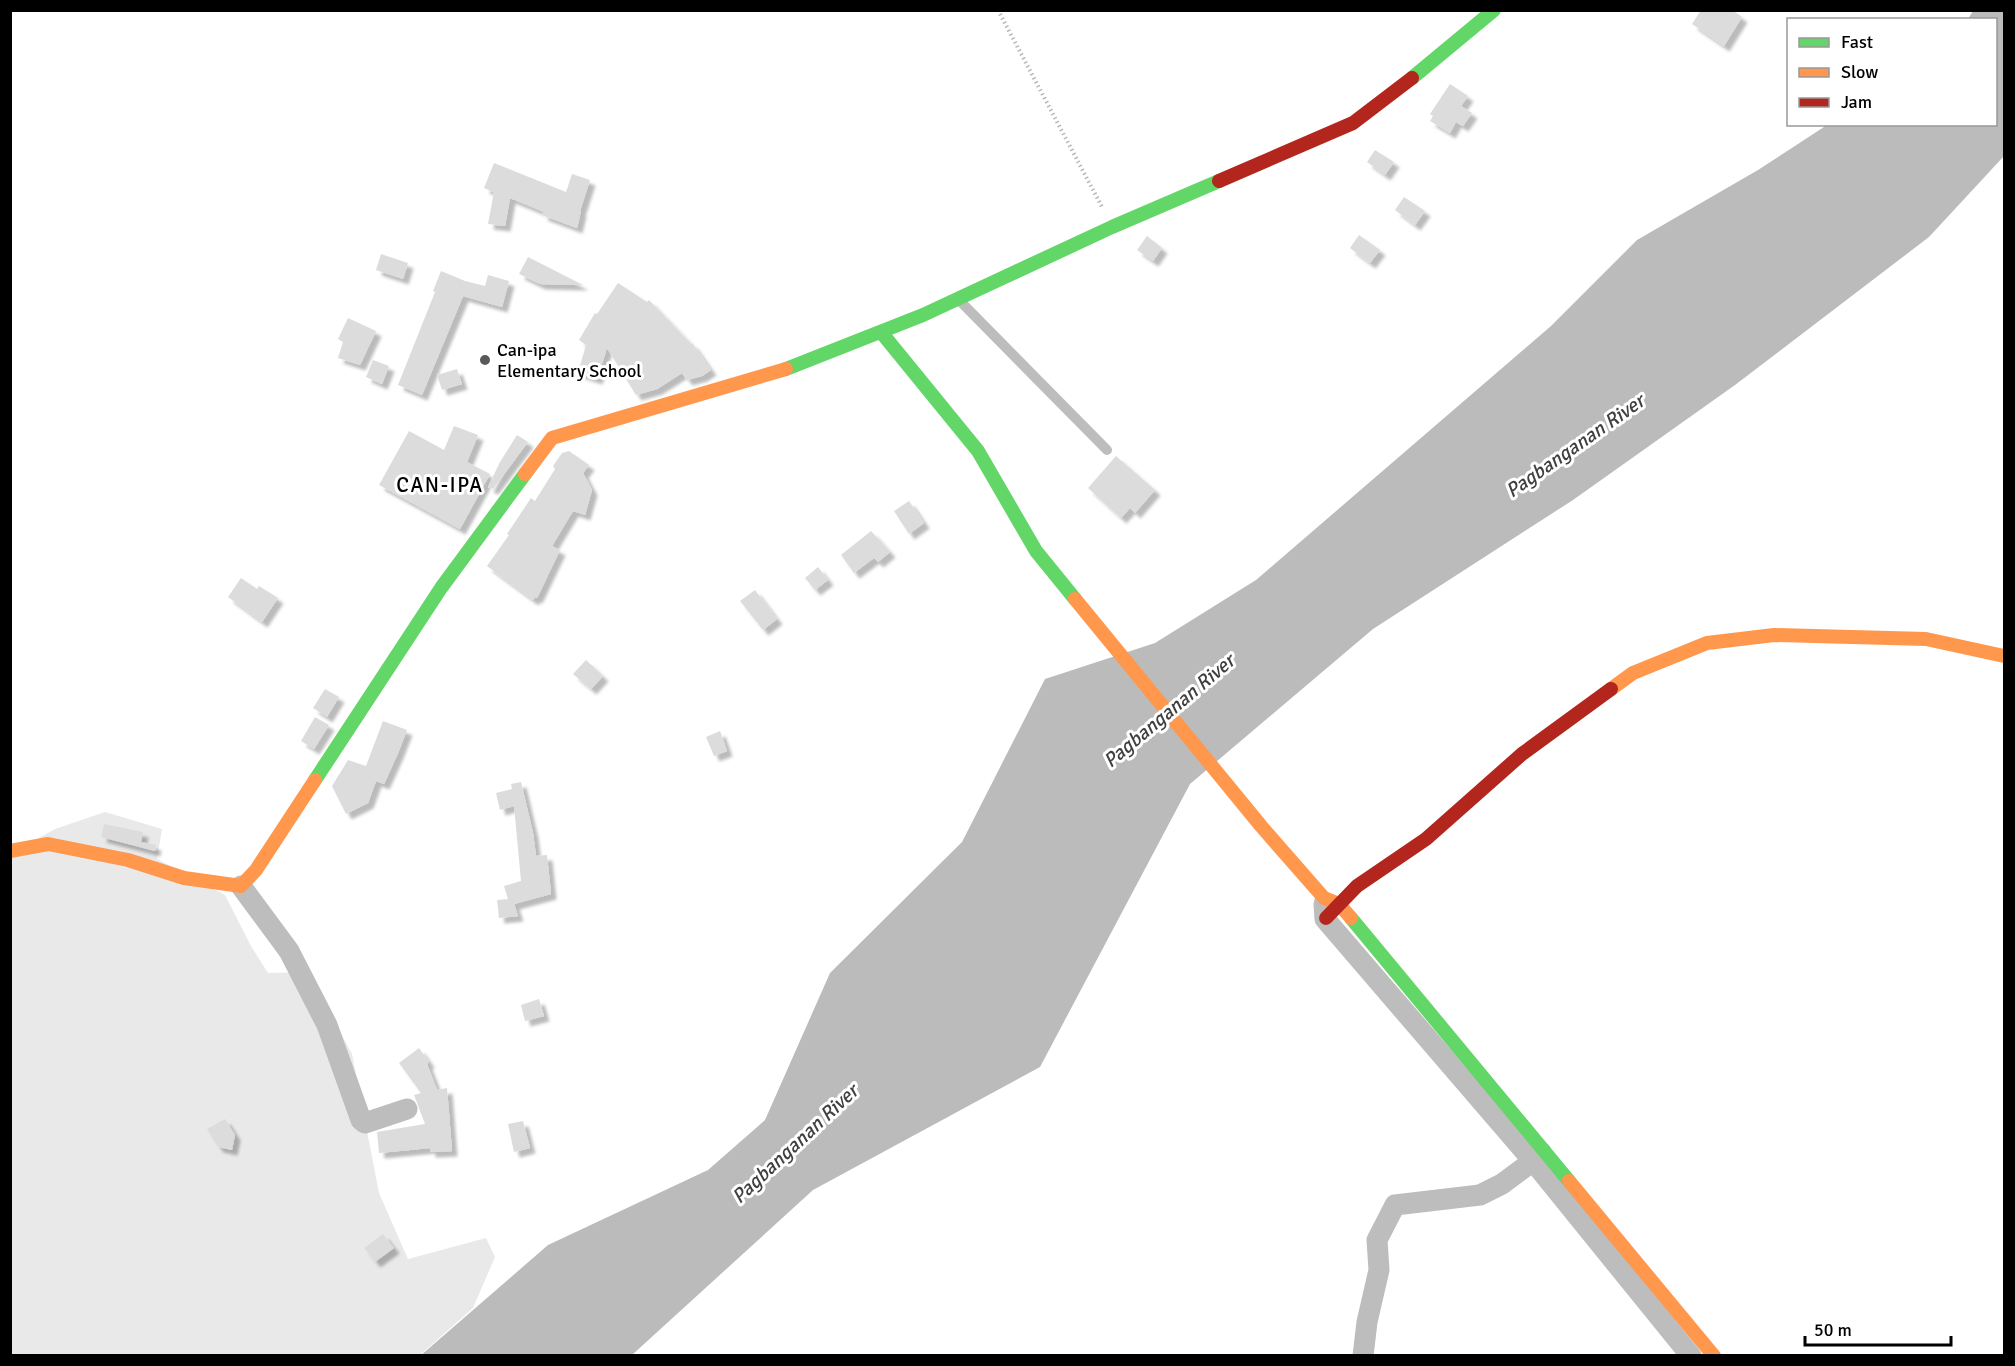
<svg xmlns="http://www.w3.org/2000/svg" width="2015" height="1366" viewBox="0 0 2015 1366" font-family="Signika,sans-serif">
<defs>
<filter id="shadow"><feDropShadow dx="5.5" dy="5.5" stdDeviation="1.5" flood-color="#0004"/></filter>
</defs>
<rect width="100%" height="100%" fill="#fff"/>
<path fill="#e9e9e9" d="M105 812 162 829 157 859 225 895 251 946 268 973 308 972 352 1054 379 1193 408 1259 486 1238 495 1257 473 1308 420 1355H11L10 854 55 829Z"/>
<path fill="#bbb" d="M1973 11H2004V156L1929 237 1735 385 1573 500 1373 629 1190 784 1040 1067 813 1190 632 1355 420 1356 548 1245 708 1170 765 1120 830 973 962 842 1045 679 1155 643 1256 580 1551 326 1637 240 1758 170 1827 125 1996 124V20L1968 19Z"/>
<path fill="#dcdcdc" filter="url(#shadow)" d="M1701 10H1732L1742 17 1724 46 1692 24Z
M1450 84 1468 96 1461 106 1472 113 1463 126 1456 122 1450 133 1430 121 1433 116 1430 114Z
M1375 150 1394 162 1385 175 1367 162Z
M494 163 566 192 572 174 590 180 580 211H581L577 228 542 215 544 212 510 198 505 226 488 224 494 192 484 188Z
M1404 197 1425 211 1415 225 1395 210Z
M1359 235 1380 250 1370 263 1350 248Z
M1147 236 1162 248 1153 261 1137 250Z
M381 254 408 263 403 279 376 270Z
M528 257 583 285 540 284 519 274Z
M441 271 465 281 485 286 488 275 509 281 502 307 463 296 422 395 398 385 435 292 433 291Z
M618 283 647 302 649 300 691 344 692 343 711 370 702 376 687 380 682 373 657 389 636 395 607 348 597 379 578 373 586 345 579 340 595 313 597 314Z
M348 318 376 331 360 365 338 358 343 342 338 339Z
M373 360 389 366 382 384 366 377Z
M457 369 462 384 442 390 437 375Z
M454 426 478 435 467 462 490 474 460 529 379 485 409 431 444 450Z
M517 435 528 442 493 489 488 487 500 462Z
M569 451 589 465 583 473 592 490 585 515 573 511 552 546 560 550 537 598 535 597 533 600 487 566 509 535 507 534 531 498 535 501 555 469 553 466 562 453Z
M1116 456 1155 490 1135 513 1130 508 1121 518 1088 488Z
M909 501 924 523 909 534 894 511Z
M871 531 890 552 878 562 874 558 854 573 841 555Z
M818 567 828 580 815 590 805 578Z
M241 578 257 589 259 586 278 598 262 622 228 597Z
M755 590 777 619 763 630 740 601Z
M586 660 603 676 591 689 573 674Z
M325 689 339 697 327 717 313 708Z
M315 717 329 725 314 749 301 741Z
M383 721 407 730 398 753 384 784 376 781 368 803 346 814 332 786 348 760 366 766Z
M720 731 727 751 714 756 706 737Z
M521 782 533 833 536 856 547 855 551 894 514 904 518 916 499 918 497 900 508 899 504 886 521 881 514 806 500 810 496 793 512 789 511 784Z
M104 824 143 832 141 842 156 845 155 851 101 837Z
M539 999 544 1016 525 1021 521 1005Z
M419 1048 429 1062 427 1064 437 1090 447 1088 452 1151 430 1152V1148L379 1153 377 1132 425 1124 414 1095 421 1093 399 1063Z
M225 1119 235 1135 232 1150 218 1147 207 1129Z
M523 1121 530 1148 514 1152 508 1124Z
M383 1234 394 1248 375 1262 364 1248Z"/>
<g fill="none" stroke-linecap="round" stroke-linejoin="round">
<path stroke="#b8b8b8" stroke-width="4" stroke-dasharray="1.5 3" stroke-linecap="butt" d="M998 10 1102 207"/>
<path stroke="#bdbdbd" stroke-width="10" d="M960 301 1107 450"/>
<path stroke="#bdbdbd" stroke-width="21" d="M241 886 289 951 327 1025 361 1120 365 1123 407 1109
M1324 904 1325 919 1533 1161 1691 1356
M1363 1356 1367 1322 1379 1270 1377 1240 1395 1205 1480 1195 1502 1184 1533 1161 1541 1152"/>
<path stroke="#63d668" stroke-width="14" d="M1412 78 1494 10
M881 332 978 451 1036 551 1075 599
M786 369 923 315 1112 227 1219 181
M315 780 441 588 525 474
M1351 918 1569 1181"/>
<path stroke="#ff974d" stroke-width="14" d="M525 474 552 438 786 369
M1075 599 1261 826 1324 898 1339 904 1351 918
M1611 689 1633 673 1707 643 1774 635 1926 639 2004 656
M10 851 48 844 128 860 184 878 241 886 256 870 315 780
M1569 1181 1714 1356"/>
<path stroke="#b3261e" stroke-width="14" d="M1219 181 1353 123 1412 78
M1326 918 1357 886 1426 839 1522 754 1611 689"/>
</g>
<circle fill="#595959" stroke="#fff" stroke-width="2" cx="485" cy="360" r="6"/>
<g text-anchor="middle" dominant-baseline="central" stroke-width="6" stroke-linejoin="round" paint-order="stroke">
<g font-size="18" fill="#000" stroke="#fff" text-anchor="start">
<text x="497" y="350">Can-ipa<tspan x="497" dy="21">Elementary School</tspan></text>
</g>
<g font-size="20" font-style="italic" fill="#3f3f3f" stroke="#fff">
<text transform="translate(1575 446) rotate(-35)">Pagbanganan River</text>
<text transform="translate(1169 711) rotate(-40)">Pagbanganan River</text>
<text transform="translate(795 1144) rotate(-43)">Pagbanganan River</text>
</g>
<g font-size="21" letter-spacing="1.5" fill="#000" stroke="#fff">
<text x="440" y="485">CAN-IPA</text>
</g>
</g>
<rect width="2015" height="1366" fill="none" stroke="#000000" stroke-width="24"/>
<rect x="1787" y="18" width="210" height="108" fill="#ffffff" stroke="#999999" stroke-width="1.5"/>
<rect x="1799" y="38" width="30" height="9" fill="#63d668" stroke="#999999" stroke-width="1.5"/>
<text x="1841" y="48" font-size="18" fill="#000000">Fast</text>
<rect x="1799" y="68" width="30" height="9" fill="#ff974d" stroke="#999999" stroke-width="1.5"/>
<text x="1841" y="78" font-size="18" fill="#000000">Slow</text>
<rect x="1799" y="98" width="30" height="9" fill="#b3261e" stroke="#999999" stroke-width="1.5"/>
<text x="1841" y="108" font-size="18" fill="#000000">Jam</text>
<path d="M1805 1336v9h146v-9" fill="none" stroke="#000000" stroke-width="3"/>
<text x="1814" y="1336" font-size="18" fill="#000000" stroke="#ffffff" stroke-width="4.5" paint-order="stroke">50 m</text>
</svg>
